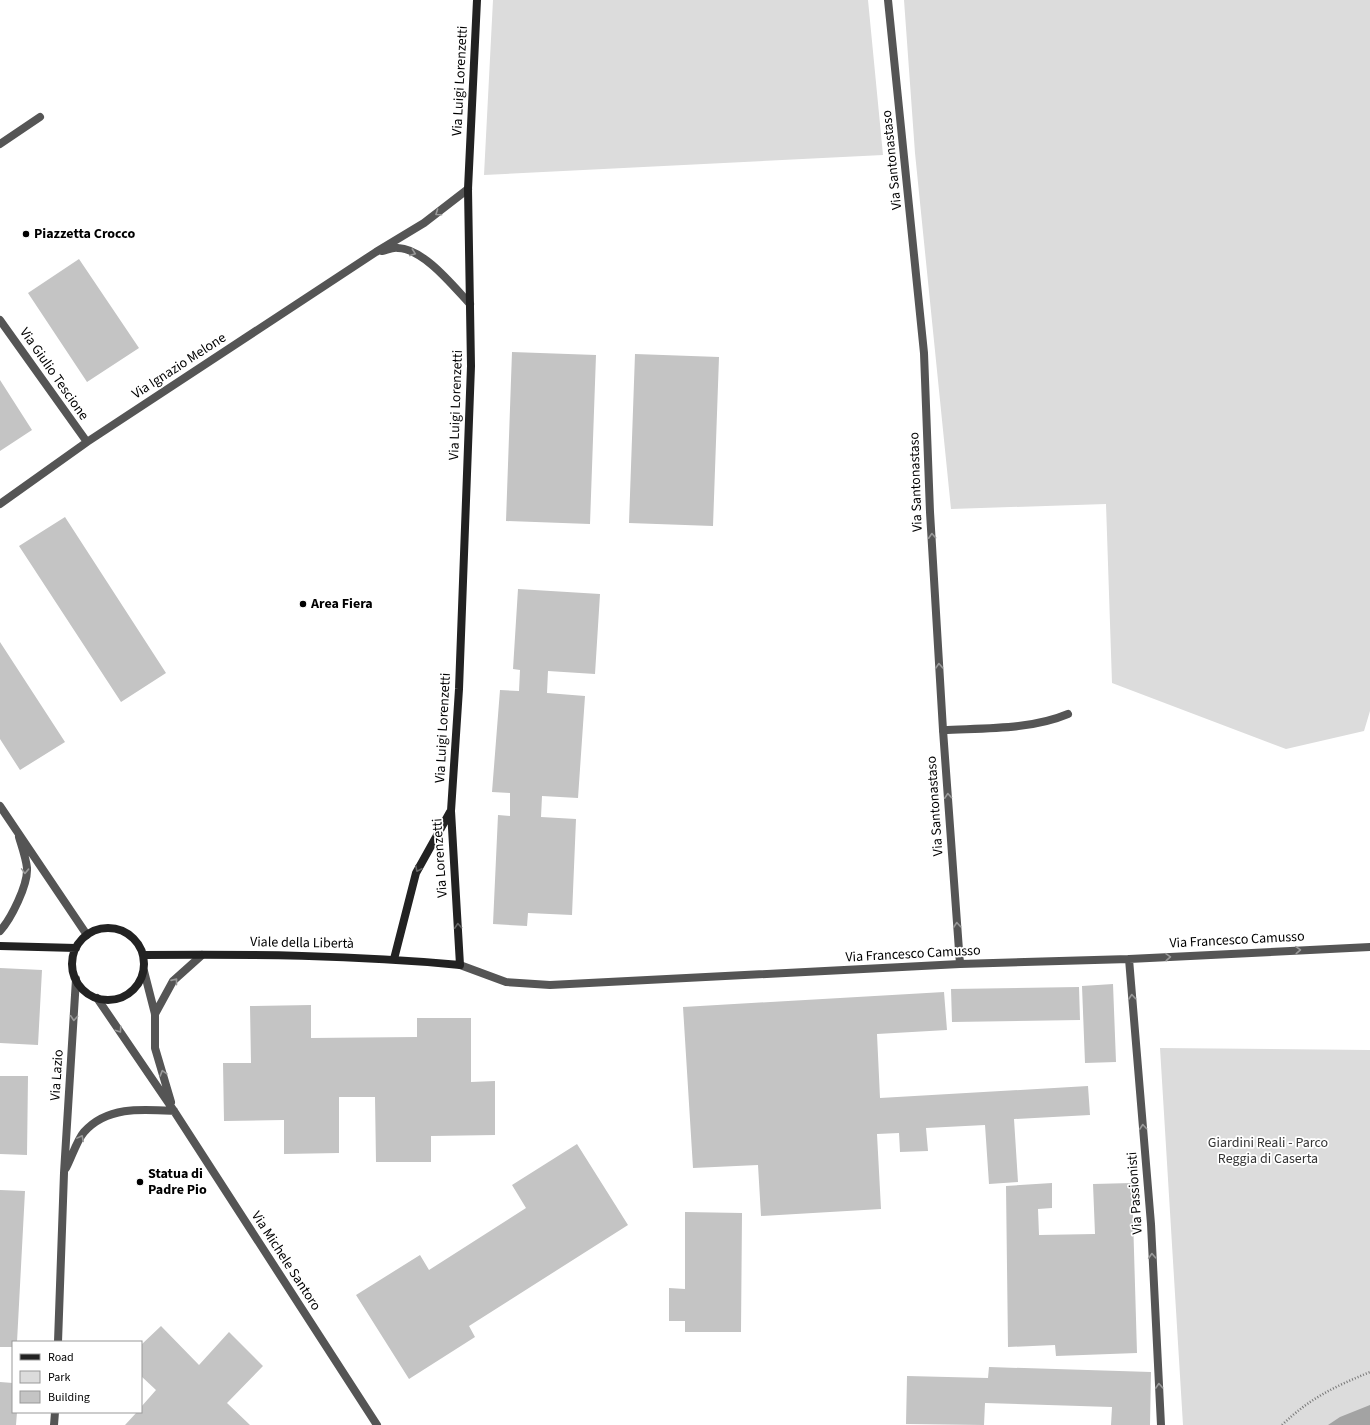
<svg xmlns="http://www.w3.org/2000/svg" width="1370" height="1425" viewBox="0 0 1370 1425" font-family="'Source Sans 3',sans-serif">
<rect width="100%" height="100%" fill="#fff"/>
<path fill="#dcdcdc" d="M493 0H868L883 155 484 175Z
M904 0H1370V711L1364 731 1286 749 1112 683 1106 504 951 509 915 153Z
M1160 1048 1370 1050V1425H1183Z"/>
<path fill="#a3a3a3" d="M1370 1405V1425H1328L1340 1417Z"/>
<path fill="#c4c4c4" d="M79 259 139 348 87 382 28 293Z
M512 352 596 355 590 524 506 521Z
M635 354 719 357 713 526 629 523Z
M0 380 32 430 0 451Z
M65 517 166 673 121 702 19 546Z
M518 589 600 594 595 674 548 671 547 693 585 696 578 798 542 796 541 817 576 819 572 915 528 913 527 926 493 924 498 815 510 816V793L492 792 500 690 519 691 520 670 513 669Z
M0 642 65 742 20 770 0 739Z
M0 968 42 970 38 1045 0 1043Z
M1113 984 1116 1062 1085 1063 1082 986Z
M1079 987 1080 1020 952 1022 951 989Z
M944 992 947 1030 877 1034 880 1098 1088 1086 1090 1115 1014 1119 1018 1182 989 1184 985 1125 926 1128 928 1151 900 1152 899 1133 877 1134 881 1209 761 1216 758 1165 693 1168 683 1007Z
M311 1005V1038L417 1037V1018H471V1082L495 1081V1135L431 1136V1162H376L375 1097H339V1153L284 1154V1120L224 1121 223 1063H251L250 1006Z
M0 1076H28L27 1155 0 1154Z
M577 1144 628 1225 469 1326 475 1337 409 1379 356 1295 420 1255 429 1270 526 1208 512 1185Z
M1052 1183V1208L1038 1209 1039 1235 1095 1234 1093 1184 1132 1183 1137 1353 1056 1356 1055 1345 1008 1347 1006 1186Z
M0 1190 25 1191 17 1342H13V1347H0Z
M685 1212 742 1213 741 1332H685V1321H669V1288L685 1289Z
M161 1326 199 1365 229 1332 263 1366 227 1403 250 1425H125L137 1412H141V1407L156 1390 141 1376V1345Z
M989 1367 1151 1372 1150 1425H1111L1112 1407 985 1403 984 1425 906 1424 907 1376 988 1378Z
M0 1382 13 1383V1412H17L16 1425H0Z"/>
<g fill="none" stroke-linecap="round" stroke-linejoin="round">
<path stroke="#777" stroke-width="2.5" stroke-dasharray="1 2" stroke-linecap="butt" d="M1282 1425C1310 1398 1334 1387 1370 1372"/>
<path stroke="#555" stroke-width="8" d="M943 730C984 728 1030 730 1068 714"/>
<path stroke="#555" stroke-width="8" d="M888 0 924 353 930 512 943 730 960 964
M0 144 40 117
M382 251C387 250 393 247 398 248 424 249 453 286 470 304
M0 320 87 442
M0 504 87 442 376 252 424 223 468 189
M0 806 87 935
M0 931C11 919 28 885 27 868 26 858 22 847 19 837
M1129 959 1151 1224 1161 1425
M460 965 506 982 550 985 960 964 1129 959 1370 947
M144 971 155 1014V1048L171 1102
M97 998 174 1111 377 1425
M155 1014 173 981 202 955
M66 1168C71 1159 77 1140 84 1132 107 1106 142 1109 174 1111
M58 1342 64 1173 76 979
M54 1425 55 1412"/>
<path stroke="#222" stroke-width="8" d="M72 964a36 36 0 1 1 72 0a36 36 0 1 1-72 0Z
M0 946 76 948
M143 955C249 954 355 955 460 965L451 811 459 689 471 366 468 189 477 0
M394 959 416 873 450 812"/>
</g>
<defs><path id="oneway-chevron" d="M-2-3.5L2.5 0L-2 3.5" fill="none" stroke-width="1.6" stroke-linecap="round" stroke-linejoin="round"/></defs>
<g stroke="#999">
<use href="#oneway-chevron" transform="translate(438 213) rotate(145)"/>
<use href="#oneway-chevron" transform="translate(413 253) rotate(20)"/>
<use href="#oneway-chevron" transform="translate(932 536) rotate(-93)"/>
<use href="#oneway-chevron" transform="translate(939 666) rotate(-93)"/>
<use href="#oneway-chevron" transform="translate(948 796) rotate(-94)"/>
<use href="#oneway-chevron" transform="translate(25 871) rotate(92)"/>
<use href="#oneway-chevron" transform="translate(957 925) rotate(-95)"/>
<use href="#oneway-chevron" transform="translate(1298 950) rotate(-3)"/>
<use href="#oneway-chevron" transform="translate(1168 957) rotate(-3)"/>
<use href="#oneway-chevron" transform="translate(175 981) rotate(-51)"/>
<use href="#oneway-chevron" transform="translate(1132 997) rotate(-95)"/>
<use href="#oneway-chevron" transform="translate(74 1018) rotate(94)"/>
<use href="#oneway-chevron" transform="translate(119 1030) rotate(56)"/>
<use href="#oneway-chevron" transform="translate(163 1073) rotate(-106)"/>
<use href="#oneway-chevron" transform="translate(1143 1127) rotate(-95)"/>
<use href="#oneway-chevron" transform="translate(81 1138) rotate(-62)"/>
<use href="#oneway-chevron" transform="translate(1152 1256) rotate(-93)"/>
<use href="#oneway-chevron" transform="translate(1159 1386) rotate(-93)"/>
</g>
<g stroke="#646464">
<use href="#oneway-chevron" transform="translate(418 869) rotate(116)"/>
<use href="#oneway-chevron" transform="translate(458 926) rotate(-94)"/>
</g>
<g fill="#000" stroke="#fff" stroke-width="1.5">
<circle cx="26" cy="234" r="4"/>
<circle cx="303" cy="604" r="4"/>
<circle cx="140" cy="1182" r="4"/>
</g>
<g text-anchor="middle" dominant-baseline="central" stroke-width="3.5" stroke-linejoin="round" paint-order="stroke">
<g font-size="14" fill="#000" stroke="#fff">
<text transform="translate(460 81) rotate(-87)">Via Luigi Lorenzetti</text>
<text transform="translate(892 160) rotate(-96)">Via Santonastaso</text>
<text transform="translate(179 366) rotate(-33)">Via Ignazio Melone</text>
<text transform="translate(54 374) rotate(55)">Via Giulio Tescione</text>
<text transform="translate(456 405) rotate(-88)">Via Luigi Lorenzetti</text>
<text transform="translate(916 482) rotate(-92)">Via Santonastaso</text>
<text transform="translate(443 728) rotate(-87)">Via Luigi Lorenzetti</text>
<text transform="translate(935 806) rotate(-94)">Via Santonastaso</text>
<text transform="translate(440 858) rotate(-94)">Via Lorenzetti</text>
<text transform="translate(1237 940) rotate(-3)">Via Francesco Camusso</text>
<text transform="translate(302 943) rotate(1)">Viale della Libertà</text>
<text transform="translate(913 954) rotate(-3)">Via Francesco Camusso</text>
<text transform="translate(57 1075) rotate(-86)">Via Lazio</text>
<text transform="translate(1135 1193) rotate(-94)">Via Passionisti</text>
<text transform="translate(286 1261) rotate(57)">Via Michele Santoro</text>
</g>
<g font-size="14" font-weight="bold" fill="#000" stroke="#fff" text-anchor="start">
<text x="34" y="234">Piazzetta Crocco</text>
<text x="311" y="604">Area Fiera</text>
<text x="148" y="1174">Statua di<tspan x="148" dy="16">Padre Pio</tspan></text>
</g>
<g font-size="14" fill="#333" stroke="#fff">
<text x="1268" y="1143">Giardini Reali - Parco<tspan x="1268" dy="16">Reggia di Caserta</tspan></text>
</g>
</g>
<rect x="12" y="1341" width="130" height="72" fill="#ffffff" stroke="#999999"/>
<rect x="20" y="1354" width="20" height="6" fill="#222222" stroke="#999999"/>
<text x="48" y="1361" font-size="12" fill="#000000">Road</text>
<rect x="20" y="1371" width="20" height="12" fill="#dcdcdc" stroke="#999999"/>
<text x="48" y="1381" font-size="12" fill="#000000">Park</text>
<rect x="20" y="1391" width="20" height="12" fill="#c4c4c4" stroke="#999999"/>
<text x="48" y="1401" font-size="12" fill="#000000">Building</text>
</svg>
